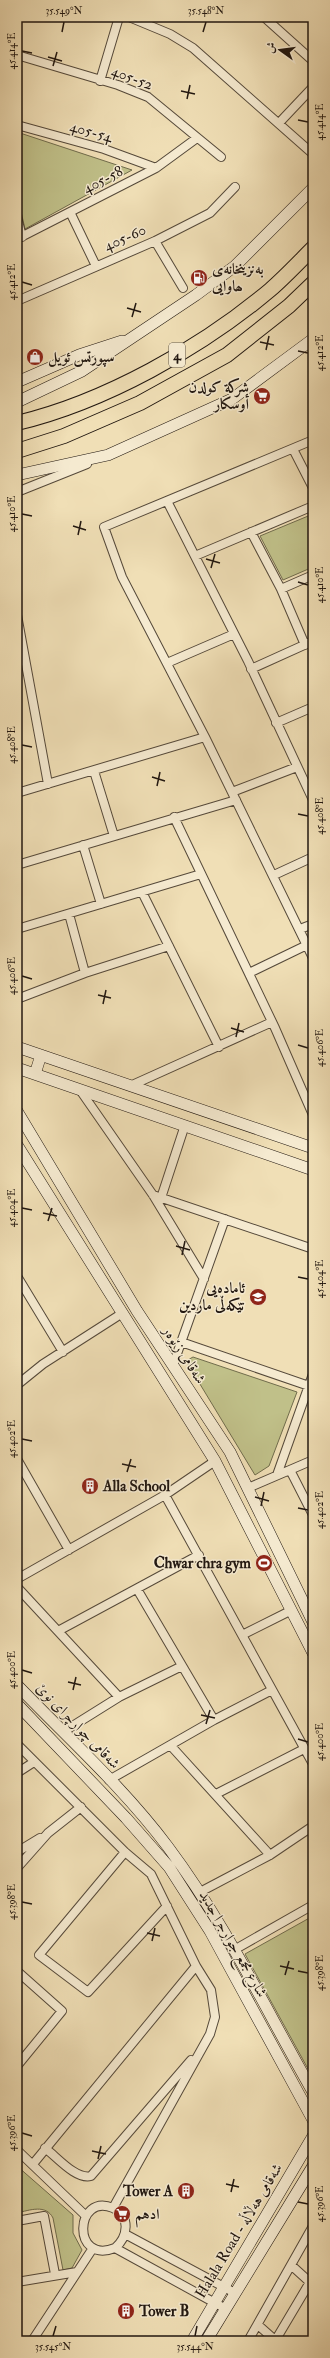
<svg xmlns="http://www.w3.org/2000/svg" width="330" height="2358" viewBox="0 0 330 2358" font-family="'IM FELL Double Pica',Amiri,serif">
<rect width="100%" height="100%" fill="#f0dfb6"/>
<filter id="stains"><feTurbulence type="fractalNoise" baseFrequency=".005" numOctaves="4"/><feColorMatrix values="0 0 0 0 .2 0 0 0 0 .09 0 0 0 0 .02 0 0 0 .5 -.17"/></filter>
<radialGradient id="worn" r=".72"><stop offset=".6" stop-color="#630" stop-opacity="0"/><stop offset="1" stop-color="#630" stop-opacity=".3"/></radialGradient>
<path fill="#c0c089" stroke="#706c4c" d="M17 132 132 170 25 229 17 194Z
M313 514V567L283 580 260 536Z
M193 1357 297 1392 269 1466 255 1475 186 1361Z
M313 1916V2078L245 1954Z
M17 2166 73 2215V2233L82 2250 72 2268 63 2270 53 2218C46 2204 30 2210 17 2213Z"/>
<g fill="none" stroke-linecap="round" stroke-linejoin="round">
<g stroke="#55493a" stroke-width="10">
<path id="street" d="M129 17 170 34 193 48 313 154
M264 17 313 61
M17 55 118 85 148 97 221 157
M100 81 119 17
M279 123 313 87
M17 125 104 149 156 168
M70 212 96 266
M17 217 22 237
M17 239 156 168 197 138
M155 241 183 288
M17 301 155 241 210 213 235 187
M313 440 104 527 122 577 205 737 313 958
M293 449 313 488
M17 492 87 464
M167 501 248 661 313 800
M251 532 281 589 313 575
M195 556 313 506
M281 589 305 645
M17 615 48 784
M167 663 234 634
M251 669 313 641
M276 723 313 707
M94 771 114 836
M232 792 297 767
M17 793 205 737
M174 817 275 1028 313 1115
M83 845 101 904
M17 865 236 800
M274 875 313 857
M142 892 219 1047
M69 914 85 973
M17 929 201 874
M300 929 313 924
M249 973 307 945
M17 999 85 973 169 946
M130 1086 272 1022
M80 1090 153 1195 204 1279
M153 1195 313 1249
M161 1198 185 1125
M17 1276 63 1352
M181 1342 309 1386
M173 1365 225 1219
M17 1385 43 1364 121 1314
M17 1459 69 1550
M290 1470 313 1515
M277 1475 313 1374
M248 1488 313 1460
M165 1495 313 1764
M17 1579 165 1495 215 1461
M17 1587 119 1697
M137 1589 214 1720
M58 1631 199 1555
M242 1635 290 1611
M63 1732 119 1697 182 1666
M17 1744 125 1852 151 1874 196 1966 211 1990 215 2017 210 2034 113 2208
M171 1746 270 1855
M17 1773 34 1762
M109 1780 214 1720 272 1690
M216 1794 304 1749
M17 1852 40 1838
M125 1852 39 1955 88 1992 167 1906
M17 1868 48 1833 81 1807
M200 1892 270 1855 313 1826
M234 1950 313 1905
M17 1971 62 2011 17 2066
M45 2148C57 2157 76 2180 91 2176L191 2060
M17 2150 86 2216
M33 2164 196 1966
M17 2221 44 2216 55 2274
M125 2234 235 2293
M115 2248C128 2237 131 2216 113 2208 75 2192 71 2265 115 2248L226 2309
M291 2265 313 2285
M17 2282 77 2272
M258 2325 276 2341
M32 2341 93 2248
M248 2341 313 2226
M275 2341 313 2277"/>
</g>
<g stroke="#211710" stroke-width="12">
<path id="secondary" d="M17 382 79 355 122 341
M17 402 82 371 196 295 235 266 313 188
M17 475 108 455 232 399 313 339
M17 1047 313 1148
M17 1068 313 1170
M35 1074 41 1055
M17 1111 137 1311 230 1452 313 1622
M17 1145 215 1461 313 1653
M17 1685C68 1738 124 1788 168 1847 225 1923 266 2010 313 2092
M17 1704 126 1818 169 1867 210 1931 313 2120
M192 2341 313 2136
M206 2341 313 2166"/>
</g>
<g stroke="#211710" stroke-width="16">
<path id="highway" d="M17 423C105 402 201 348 270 290 285 277 299 262 313 248
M17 451 64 436 140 403 227 355 289 306 313 283"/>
</g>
<use href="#street" stroke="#f5ead0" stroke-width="8"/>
<use href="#secondary" stroke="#f5ead0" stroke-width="11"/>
<use href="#highway" stroke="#f0dfb6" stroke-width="14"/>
</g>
<path fill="none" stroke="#211710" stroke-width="1.5" d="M62 32 64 22M203 32 206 22M22 51 32 53M48 57 62 61M53 66 57 52M181 91 195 94M187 99 190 85M298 120 308 122M22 282 32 285M127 308 141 312M132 317 136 303M260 342 274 345M266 350 269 336M298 351 308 353M22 514 32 516M73 526 86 530M78 535 81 521M206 559 220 563M211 568 215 554M298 582 308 585M22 745 32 747M152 777 165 781M157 786 160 772M298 814 308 816M22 976 32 979M98 995 111 998M103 1004 106 990M231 1028 244 1032M236 1037 239 1023M298 1045 308 1048M22 1208 32 1210M43 1213 57 1216M48 1221 52 1208M176 1246 190 1250M182 1255 185 1241M298 1277 308 1279M22 1439 32 1441M122 1464 136 1467M127 1472 131 1459M255 1497 269 1501M261 1506 264 1492M298 1508 308 1510M22 1670 32 1673M68 1682 81 1685M73 1690 76 1677M201 1715 215 1718M206 1724 210 1710M298 1739 308 1742M22 1902 32 1904M147 1933 160 1936M152 1941 155 1928M280 1966 294 1969M298 1971 308 1973M285 1975 289 1961M22 2133 32 2136M92 2151 106 2154M98 2159 101 2146M226 2184 239 2187M231 2192 234 2179M298 2202 308 2204M53 2336 56 2326M195 2336 197 2326"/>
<defs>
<g id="fuel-disc" transform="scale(0.9)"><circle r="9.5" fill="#8f2418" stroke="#f5ead0"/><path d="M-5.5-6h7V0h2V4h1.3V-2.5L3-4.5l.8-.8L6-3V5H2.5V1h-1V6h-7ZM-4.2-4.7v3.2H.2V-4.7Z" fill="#fff"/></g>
<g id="shop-disc" transform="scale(0.9)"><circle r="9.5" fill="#8f2418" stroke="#f5ead0"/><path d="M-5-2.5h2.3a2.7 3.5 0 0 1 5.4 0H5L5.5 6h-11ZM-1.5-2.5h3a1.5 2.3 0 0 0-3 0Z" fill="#fff"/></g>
<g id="supermarket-disc" transform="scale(0.9)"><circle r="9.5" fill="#8f2418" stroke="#f5ead0"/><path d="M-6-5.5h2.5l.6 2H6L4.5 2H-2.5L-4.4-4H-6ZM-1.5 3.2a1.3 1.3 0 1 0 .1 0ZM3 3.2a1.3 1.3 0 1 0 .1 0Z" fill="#fff"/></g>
<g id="school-disc" transform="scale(0.9)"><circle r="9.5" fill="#8f2418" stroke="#f5ead0"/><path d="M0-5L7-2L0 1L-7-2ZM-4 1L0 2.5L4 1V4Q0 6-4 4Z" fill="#fff"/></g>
<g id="building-disc" transform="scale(0.9)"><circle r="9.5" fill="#8f2418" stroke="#f5ead0"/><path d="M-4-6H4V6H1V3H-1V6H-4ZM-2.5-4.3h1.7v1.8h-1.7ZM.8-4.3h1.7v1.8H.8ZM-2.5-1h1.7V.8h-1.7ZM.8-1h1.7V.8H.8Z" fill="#fff"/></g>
<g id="stadium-disc" transform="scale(0.9)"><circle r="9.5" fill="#8f2418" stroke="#f5ead0"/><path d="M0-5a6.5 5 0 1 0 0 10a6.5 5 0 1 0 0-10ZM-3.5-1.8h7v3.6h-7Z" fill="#fff"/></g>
</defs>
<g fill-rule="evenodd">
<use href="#fuel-disc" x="199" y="278"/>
<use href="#shop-disc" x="35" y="357"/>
<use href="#supermarket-disc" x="262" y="396"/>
<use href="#school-disc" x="258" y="1297"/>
<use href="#building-disc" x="90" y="1486"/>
<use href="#stadium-disc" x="264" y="1563"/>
<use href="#building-disc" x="186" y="2191"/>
<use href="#supermarket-disc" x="122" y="2214"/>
<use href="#building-disc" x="126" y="2311"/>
</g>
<g text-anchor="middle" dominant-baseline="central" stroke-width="3" stroke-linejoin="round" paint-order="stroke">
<rect fill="#f5ead0" stroke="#61564a" stroke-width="1" x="169" y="343" width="16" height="24" rx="3"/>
<g font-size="14" font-weight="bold" fill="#211710">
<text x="177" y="355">4</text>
</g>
<g font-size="15" fill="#211710" stroke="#f5ead0">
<text transform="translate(132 78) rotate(21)">405-52</text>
<text transform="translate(91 132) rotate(16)">405-54</text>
<text transform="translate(103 180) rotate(-27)">405-58</text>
<text transform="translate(125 238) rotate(-24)">405-60</text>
<text transform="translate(184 1355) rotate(57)">شەقامی زێوەر</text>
<text transform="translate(78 1726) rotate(46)">شەقامی چوارچرای نوێ</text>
<text transform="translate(233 1944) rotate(60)">شارع مجمع جوارجرا جديد</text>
<text transform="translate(239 2231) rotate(-59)">Halala Road - شەقامی هەڵاڵە</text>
</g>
<g font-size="15" font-weight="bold" fill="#211710" stroke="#f5ead0" text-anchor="start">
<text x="212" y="269">بەنزینخانەی<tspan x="212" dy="17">ھاوایی</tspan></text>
<text x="48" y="357">سپورتس ئويل</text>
<text x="249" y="387" text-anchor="end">شرکة کولدن<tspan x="249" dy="17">أوسکار</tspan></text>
<text x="245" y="1288" text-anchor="end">ئامادەیی<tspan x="245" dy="17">تێکەڵی ماردین</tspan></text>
<text x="103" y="1486">Alla School</text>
<text x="251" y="1563" text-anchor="end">Chwar chra gym</text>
<text x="173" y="2191" text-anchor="end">Tower A</text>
<text x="135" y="2214">ادهم</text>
<text x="139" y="2311">Tower B</text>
</g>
</g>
<rect width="330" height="2358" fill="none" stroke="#f0dfb6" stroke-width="44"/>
<g transform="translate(280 50) rotate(284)" stroke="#f5ead0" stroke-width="3" paint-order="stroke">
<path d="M0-3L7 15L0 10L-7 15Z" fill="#211710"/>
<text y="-6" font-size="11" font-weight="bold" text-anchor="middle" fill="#211710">ش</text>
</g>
<rect x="22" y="22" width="286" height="2314" fill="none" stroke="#211710" stroke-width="1.5"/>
<g font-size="10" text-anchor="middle" fill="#211710">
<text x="64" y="14">35.549°N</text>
<text x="206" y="14">35.548°N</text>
<text transform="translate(11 51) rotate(-90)" y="4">45.414°E</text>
<text transform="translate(319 122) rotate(-90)" y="4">45.414°E</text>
<text transform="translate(11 282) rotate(-90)" y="4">45.412°E</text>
<text transform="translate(319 353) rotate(-90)" y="4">45.412°E</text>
<text transform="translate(11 514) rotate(-90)" y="4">45.410°E</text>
<text transform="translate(319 585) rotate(-90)" y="4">45.410°E</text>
<text transform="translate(11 745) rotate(-90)" y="4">45.408°E</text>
<text transform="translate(319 816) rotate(-90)" y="4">45.408°E</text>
<text transform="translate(11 976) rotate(-90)" y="4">45.406°E</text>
<text transform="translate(319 1048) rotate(-90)" y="4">45.406°E</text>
<text transform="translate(11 1208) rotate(-90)" y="4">45.404°E</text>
<text transform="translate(319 1279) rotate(-90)" y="4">45.404°E</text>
<text transform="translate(11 1439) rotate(-90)" y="4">45.402°E</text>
<text transform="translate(319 1510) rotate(-90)" y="4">45.402°E</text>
<text transform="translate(11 1670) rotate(-90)" y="4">45.400°E</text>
<text transform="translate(319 1742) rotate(-90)" y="4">45.400°E</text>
<text transform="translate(11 1902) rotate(-90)" y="4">45.398°E</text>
<text transform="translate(319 1973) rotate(-90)" y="4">45.398°E</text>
<text transform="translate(11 2133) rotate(-90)" y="4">45.396°E</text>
<text transform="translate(319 2204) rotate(-90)" y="4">45.396°E</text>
<text x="53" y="2350">35.545°N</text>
<text x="195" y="2350">35.544°N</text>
</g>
<rect width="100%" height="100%" filter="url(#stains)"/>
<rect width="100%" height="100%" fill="url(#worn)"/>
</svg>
